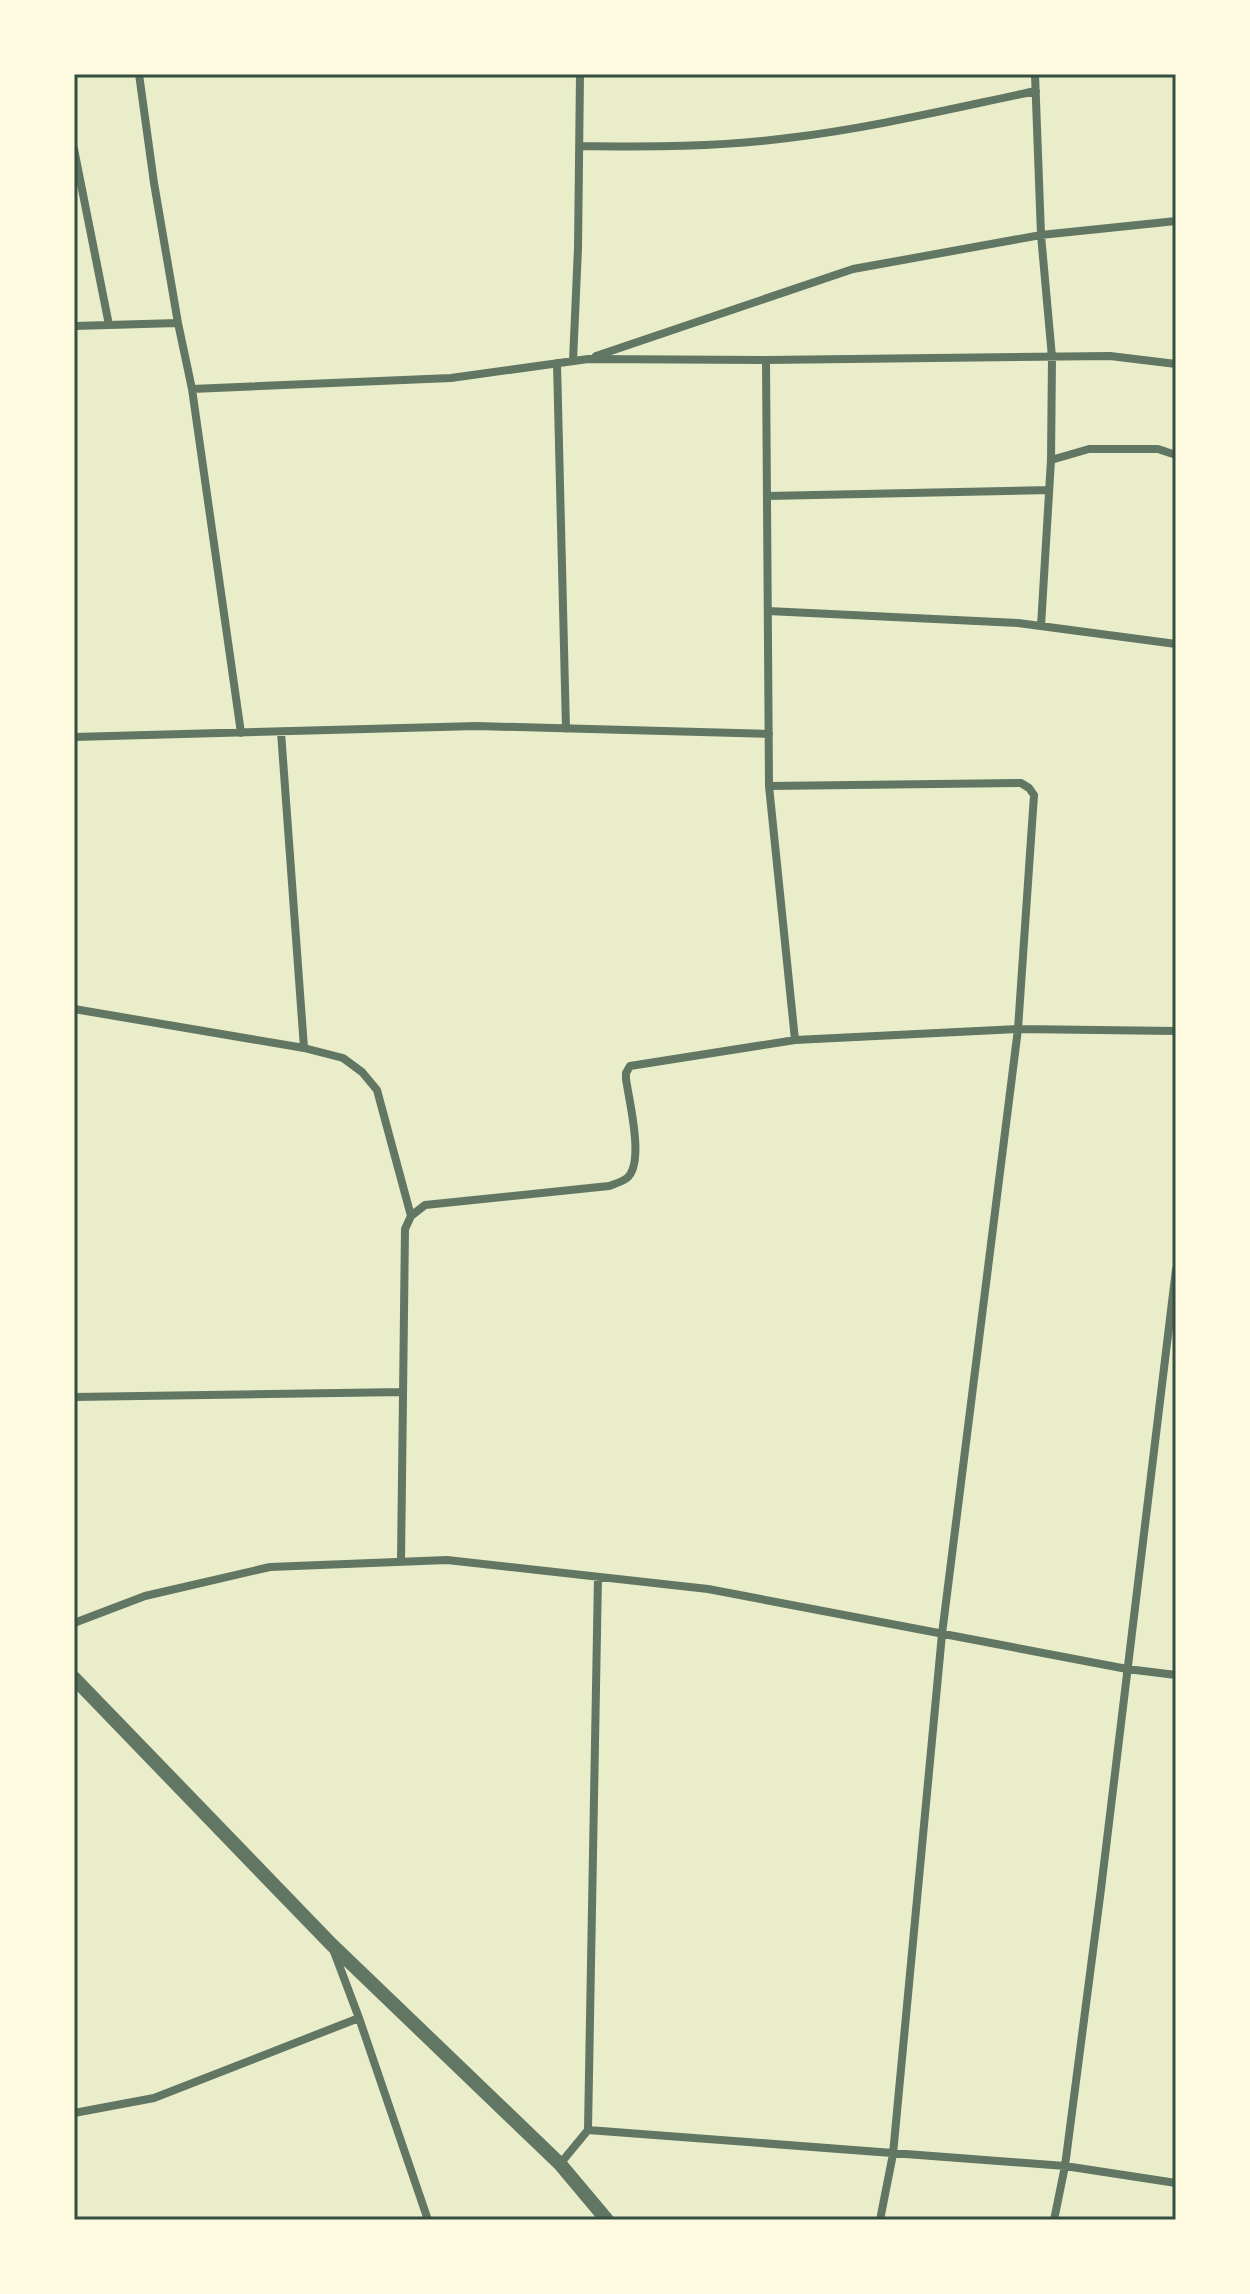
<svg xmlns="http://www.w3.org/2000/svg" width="1250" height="2294" viewBox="0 0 1250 2294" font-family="'DejaVu Sans',sans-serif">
<rect width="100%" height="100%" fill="#e9edc9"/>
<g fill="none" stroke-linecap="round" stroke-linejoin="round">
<path stroke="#617663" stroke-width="8" d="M139 74 154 183 178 323 192 389 241 733
M1035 74 1041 235 1052 357 1051 460 1041 626
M580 146C649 147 719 147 788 138 872 128 954 108 1036 91
M74 149 109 325
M74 326 178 323
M596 356 853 269 1041 235 1176 221
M766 360 769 786 795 1040
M573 361 578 248 580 74
M557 363 566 729
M192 389 451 378 588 359 766 360 1110 356 1176 364
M1051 460 1089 449H1158L1176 455
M767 496 1049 490
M768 611 1018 623 1176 644
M281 732 304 1048
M74 737 477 726 769 734
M769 786 1021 783 1029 788 1034 795 1018 1029 942 1634 893 2154 880 2220
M74 1009 304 1048 343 1058 362 1072 377 1090 411 1216
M74 1397 403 1392
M401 1562 405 1229 411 1216 425 1205 609 1186C614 1184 622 1182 627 1178 645 1163 629 1101 626 1079V1073L630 1066 795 1040 1018 1029 1176 1031
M74 1623 145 1596 270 1567 447 1560 708 1589 1127 1669 1176 1675
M333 1949 359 2018 428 2220
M74 2113 154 2098 359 2018
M588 2130 1065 2166 1176 2183
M560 2164 588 2130 598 1577
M1054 2220 1065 2166 1101 1889 1176 1269"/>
<path stroke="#617663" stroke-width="14" d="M74 1678 331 1944 560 2164 607 2220"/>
</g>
<rect width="1250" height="2294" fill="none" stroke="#fefae0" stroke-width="152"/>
<rect x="76" y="76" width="1098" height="2142" fill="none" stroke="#344e41" stroke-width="3"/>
</svg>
